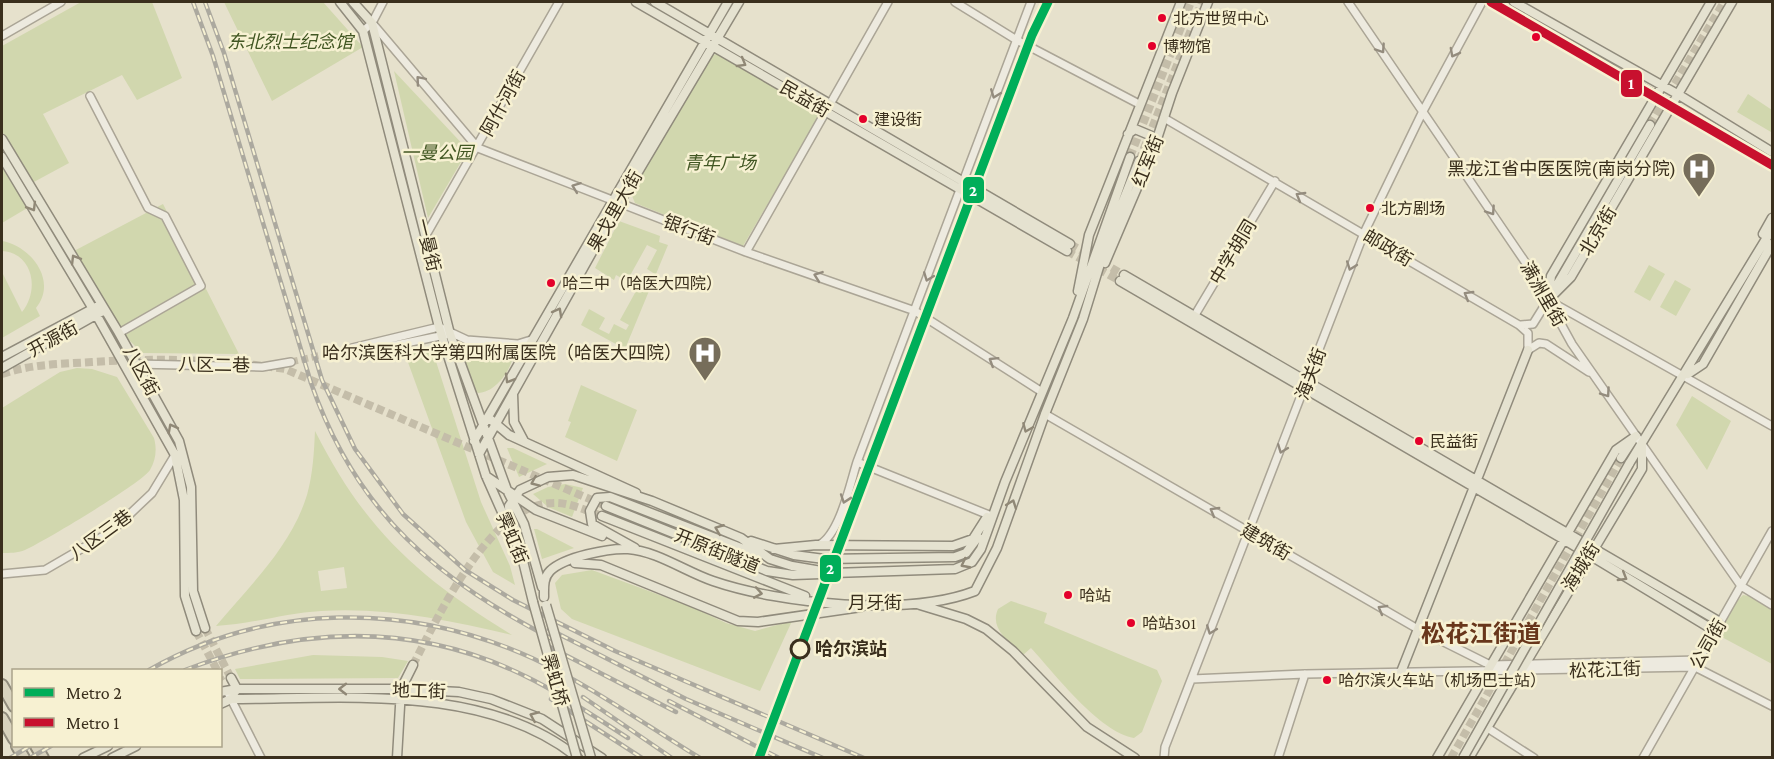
<svg xmlns="http://www.w3.org/2000/svg" width="1774" height="759" viewBox="0 0 1774 759" font-family="'Crimson Pro','Noto Sans SC',serif">
<rect width="100%" height="100%" fill="#e6e1cc"/>
<path fill="#d1d7ae" fill-rule="evenodd" d="M81 2H152L182 78 137 100 122 75 43 114 69 163 32 183 2 131V46Z
M224 2H323L363 47 272 101Z
M718 53 817 110 819 117 743 246 635 203 630 191 712 56Z
M394 71 468 150 428 218Z
M1748 94 1772 110 1771 132 1737 112Z
M2 163 29 207 2 223Z
M163 204 239 354 142 353 124 335 74 251Z
M619 221 660 236 659 242 668 245 625 349 581 325 589 309 605 318 599 329 609 334 614 324 626 330 629 325 620 320 641 282 648 286 655 274 647 269 657 250 647 245 627 281 616 275 614 280 595 268Z
M2 241C31 246 58 281 36 308L40 316 2 338V272L22 312C40 290 33 253 2 251Z
M1649 265 1665 274 1650 301 1634 292Z
M1675 280 1691 289 1676 316 1660 307Z
M465 347 514 351C513 368 496 393 478 393L472 388 461 352Z
M432 349 481 502 510 566 515 585 493 572 466 522 405 354Z
M77 368 92 369 117 377 154 438C157 449 156 460 150 470 142 483 43 542 25 550 18 553 9 553 2 553V408L60 372Z
M581 385 637 410 617 461 565 437 571 422 568 421Z
M1692 396 1731 421 1707 470 1676 425Z
M315 431C365 530 418 577 512 635 448 620 387 607 321 611 286 613 252 624 216 626 250 585 291 547 307 495 313 474 314 452 315 431ZM344 567 347 588 321 591 318 571Z
M507 448H513L547 464 519 477Z
M565 484 583 488 572 517 548 507 533 494 548 487Z
M534 529H537L574 548 542 559Z
M592 570 692 607 726 623 755 631 792 621 760 691 572 619 561 609 555 583 562 575Z
M1743 595 1754 597 1772 608V664L1718 635 1737 601Z
M1011 601 1047 613 1044 623 1157 670 1162 681 1142 732 1134 738C1099 732 1055 674 1031 648L1023 655C1010 642 989 629 998 609Z
M313 655 382 657 408 661 398 678 240 679 235 669Z"/>
<g fill="none" stroke-linecap="round" stroke-linejoin="round">
<path stroke="#c4bda9" stroke-width="7" stroke-dasharray="7 3.5" stroke-linecap="butt" d="M291 362 352 348"/>
<path stroke="#c4bda9" stroke-width="8" stroke-dasharray="8 4" stroke-linecap="butt" d="M1650 125 1724 2
M1130 157 1191 2
M1139 161 1202 2
M1070 244 1124 275
M1067 251 1120 281
M2 374C31 364 62 364 92 362 157 358 221 359 285 369L606 506
M205 628 231 678
M196 631 217 670
M413 665C438 617 490 503 553 503 569 502 587 511 602 516
M220 678 222 681
M1451 758 1621 458"/>
<g stroke="#aba596" stroke-width="10">
<path id="minor" d="M955 2 1015 39 1139 104
M1348 2 1534 275 1572 344 1741 586 1772 605
M373 24 478 148 746 252 915 311 1042 392
M363 31 372 23 383 2
M2 36 61 2
M90 96 148 208 165 216 201 286 119 333
M1164 118 1519 325 1528 333V350
M426 235 559 2
M746 252 888 2
M1192 320 1275 181
M1521 325 1533 324 1548 300 1772 426
M352 348 439 327 467 340 518 344 531 340
M1528 350 1539 343 1546 344 1589 372
M378 355 386 347 445 335
M136 364 262 367 291 362
M1045 414 1416 628 1490 665 1699 660
M857 462 989 515
M819 545C840 534 850 484 857 462L1031 2
M2 574 45 570 112 531 152 493 175 455
M1192 679 1305 674 1695 667 1772 706
M229 695 261 758
M1486 727 1534 758
M1164 758 1165 747 1364 233 1423 111 1482 2
M1278 758 1305 674
M1643 758 1772 531"/>
</g>
<g stroke="#908b7c" stroke-width="11">
<path id="major" d="M340 2 363 31 439 327 486 476 522 557 533 602
M353 2 372 23 450 334 507 490 524 524 542 587
M636 2 1067 251
M655 2 1070 244
M1489 2 1570 45 1772 165
M1514 2 1679 95 1772 152
M1128 134 1135 129 1154 137V145
M2 139 119 333 179 441 191 487 193 591 205 628
M2 157 93 309 175 455 184 500 185 596 196 631
M1763 234 1772 218
M1105 263 1154 148 1172 93 1208 2
M1124 275 1720 622
M1120 281 1563 539 1715 631
M1554 290 1650 125
M1078 291 1089 235 1181 2
M1548 300 1571 277 1732 2
M1548 300 1551 276 1711 2
M2 357 96 307
M2 368 101 312
M1688 374 1703 364 1772 244
M513 394 514 422 524 441
M490 419 509 435 636 493
M474 441 728 2
M479 454 619 204 739 2
M1621 458 1632 441
M1629 464 1772 229
M486 476 536 510 602 536
M606 506 767 571 793 575 821 574
M602 516 805 596
M510 529 509 506 520 490 548 477 573 475 652 501 741 538 770 559 792 566 833 573 955 569 972 562 981 549 1005 482 1073 318 1130 157
M751 541 794 555 824 559 955 557 966 553 978 537
M635 548 592 524 590 511 597 498 610 497 759 555
M774 549 816 545 953 546 973 539 987 517
M575 563 601 565 738 621 758 622 861 607
M544 597C544 588 543 578 550 571 564 557 609 548 628 549 657 551 686 572 713 581 780 604 908 617 975 591L997 548 1045 414 1083 319 1107 241 1139 161
M920 605 966 619 986 629 1013 651 1087 727 1135 758
M1401 672 1528 350
M231 678 237 689 234 693
M220 692 237 689H401L459 692 491 699 542 719 602 758
M220 704 231 699C343 699 486 683 578 758
M83 758 108 746
M112 758 136 746
M397 758 401 689 413 665
M1437 758 1616 450 1636 436
M1469 758 1642 469V444"/>
</g>
<g stroke="#908b7c" stroke-width="14">
<path id="highway" d="M2 685 14 706
M2 718 14 739
M17 746 24 758
M36 746 43 758"/>
</g>
<use href="#minor" stroke="#edeadf" stroke-width="7"/>
<use href="#major" stroke="#e5e2d0" stroke-width="8"/>
<use href="#highway" stroke="#d8d2bd" stroke-width="10"/>
<g stroke="#aca99f" stroke-width="4.5">
<path id="rail" d="M193 2 213 56 311 383C357 515 438 580 558 642
M205 2 224 53 322 380 355 449 403 514 465 570 513 600 615 651 864 758
M549 629 686 699 823 758
M542 643 676 712
M149 670C268 602 409 602 532 658 588 684 647 726 700 758
M185 670C300 626 415 621 527 677 562 694 595 717 628 738
M583 697 672 758
M551 699 642 758
M669 701 779 758
M10 758 30 746
M30 758 51 746"/>
</g>
<use href="#rail" stroke="#f7f1d2" stroke-width="2" stroke-dasharray="7" stroke-linecap="butt"/>
<g stroke="#908b7c" stroke-width="11" stroke-linecap="butt">
<path id="major-bridge" d="M533 602 577 758
M546 605 591 758
M1463 758 1629 464"/>
</g>
<use href="#major-bridge" stroke="#e5e2d0" stroke-width="8"/>
<g stroke="#f7f1d2" stroke-width="14">
<path id="metro-1" d="M759 758 1032 35 1048 2"/>
</g>
<g stroke="#f7f1d2" stroke-width="14">
<path id="metro-2" d="M1491 2 1772 165"/>
</g>
<use href="#metro-1" stroke="#00ae59" stroke-width="9"/>
<use href="#metro-2" stroke="#c8102e" stroke-width="9"/>
</g>
<defs><path id="oneway-chevron" d="M-2-3.5L2.5 0L-2 3.5" fill="none" stroke-width="1.6" stroke-linecap="round" stroke-linejoin="round" transform="scale(1.5)"/></defs>
<g stroke="#948c7e">
<use href="#oneway-chevron" transform="translate(1381 49) rotate(56)"/>
<use href="#oneway-chevron" transform="translate(1454 53) rotate(118)"/>
<use href="#oneway-chevron" transform="translate(420 80) rotate(-130)"/>
<use href="#oneway-chevron" transform="translate(995 94) rotate(111)"/>
<use href="#oneway-chevron" transform="translate(576 187) rotate(-159)"/>
<use href="#oneway-chevron" transform="translate(1300 196) rotate(-150)"/>
<use href="#oneway-chevron" transform="translate(1491 211) rotate(56)"/>
<use href="#oneway-chevron" transform="translate(1351 266) rotate(110)"/>
<use href="#oneway-chevron" transform="translate(818 276) rotate(-160)"/>
<use href="#oneway-chevron" transform="translate(928 277) rotate(111)"/>
<use href="#oneway-chevron" transform="translate(1468 295) rotate(-149)"/>
<use href="#oneway-chevron" transform="translate(993 361) rotate(-148)"/>
<use href="#oneway-chevron" transform="translate(1606 393) rotate(55)"/>
<use href="#oneway-chevron" transform="translate(1282 449) rotate(111)"/>
<use href="#oneway-chevron" transform="translate(845 499) rotate(109)"/>
<use href="#oneway-chevron" transform="translate(1214 511) rotate(-150)"/>
<use href="#oneway-chevron" transform="translate(1382 609) rotate(-150)"/>
<use href="#oneway-chevron" transform="translate(1211 630) rotate(111)"/>
</g>
<g stroke="#908876">
<use href="#oneway-chevron" transform="translate(742 63) rotate(30)"/>
<use href="#oneway-chevron" transform="translate(32 207) rotate(59)"/>
<use href="#oneway-chevron" transform="translate(75 259) rotate(-121)"/>
<use href="#oneway-chevron" transform="translate(558 312) rotate(-61)"/>
<use href="#oneway-chevron" transform="translate(509 379) rotate(120)"/>
<use href="#oneway-chevron" transform="translate(172 428) rotate(-118)"/>
<use href="#oneway-chevron" transform="translate(1027 428) rotate(113)"/>
<use href="#oneway-chevron" transform="translate(535 482) rotate(157)"/>
<use href="#oneway-chevron" transform="translate(1012 504) rotate(-70)"/>
<use href="#oneway-chevron" transform="translate(719 529) rotate(-158)"/>
<use href="#oneway-chevron" transform="translate(965 564) rotate(152)"/>
<use href="#oneway-chevron" transform="translate(1623 577) rotate(31)"/>
<use href="#oneway-chevron" transform="translate(758 593) rotate(10)"/>
<use href="#oneway-chevron" transform="translate(343 689) rotate(-180)"/>
<use href="#oneway-chevron" transform="translate(534 716) rotate(-157)"/>
</g>
<defs>
<g id="hospital-pin" transform="scale(1.725)"><path d="M0 17L-7.5 6A9.5 9.5 0 1 1 7.5 6Z" fill="#766d5a" stroke="#f7f1d2"/><path d="M-5-5h3v3.5h4V-5h3V5h-3V1.5h-4V5h-3Z" fill="#fff"/></g>
</defs>
<g fill-rule="evenodd">
<use href="#hospital-pin" x="1699" y="169"/>
<use href="#hospital-pin" x="705" y="353"/>
</g>
<g fill="#e4002b" stroke="#f7f1d2" stroke-width="2">
<circle cx="1162" cy="18" r="5"/>
<circle cx="1536" cy="37" r="5"/>
<circle cx="1152" cy="46" r="5"/>
<circle cx="863" cy="119" r="5"/>
<circle cx="1370" cy="208" r="5"/>
<circle cx="551" cy="283" r="5"/>
<circle cx="1419" cy="441" r="5"/>
<circle cx="1068" cy="595" r="5"/>
<circle cx="1131" cy="623" r="5"/>
<circle cx="1327" cy="680" r="5"/>
</g>
<circle fill="#f7f1d2" stroke="#3a2f1d" stroke-width="3" cx="800" cy="649" r="9"/>
<g text-anchor="middle" dominant-baseline="central" stroke-width="5" stroke-linejoin="round" paint-order="stroke">
<g font-size="16" fill="#3a2f1d" stroke="#f7f1d2" text-anchor="start">
<text x="1173" y="18">北方世贸中心</text>
<text x="1163" y="46">博物馆</text>
<text x="874" y="119">建设街</text>
<text x="1381" y="208">北方剧场</text>
<text x="562" y="283">哈三中（哈医大四院）</text>
<text x="1430" y="441">民益街</text>
<text x="1079" y="595">哈站</text>
<text x="1142" y="623">哈站301</text>
<text x="1338" y="680">哈尔滨火车站（机场巴士站）</text>
</g>
<g font-size="18" font-style="italic" fill="#425723" stroke="#f7f1d2">
<text x="290" y="42">东北烈士纪念馆</text>
<text x="437" y="153">一曼公园</text>
<text x="720" y="163">青年广场</text>
</g>
<g font-size="18" fill="#3a2f1d" stroke="#f7f1d2">
<text transform="translate(805 99) rotate(30)">民益街</text>
<text transform="translate(503 103) rotate(-61)">阿什河街</text>
<text transform="translate(1148 161) rotate(-68)">红军街</text>
<text transform="translate(615 211) rotate(-60)">果戈里大街</text>
<text transform="translate(689 230) rotate(21)">银行街</text>
<text transform="translate(1598 231) rotate(-59)">北京街</text>
<text transform="translate(428 245) rotate(76)">一曼街</text>
<text transform="translate(1388 248) rotate(31)">邮政街</text>
<text transform="translate(1233 252) rotate(-59)">中学胡同</text>
<text transform="translate(1543 294) rotate(60)">满洲里街</text>
<text transform="translate(53 339) rotate(-29)">开源街</text>
<text transform="translate(214 365) rotate(1)">八区二巷</text>
<text transform="translate(141 371) rotate(61)">八区街</text>
<text transform="translate(1311 374) rotate(-69)">海关街</text>
<text transform="translate(101 535) rotate(-36)">八区三巷</text>
<text transform="translate(512 538) rotate(67)">霁虹街</text>
<text transform="translate(1266 542) rotate(30)">建筑街</text>
<text transform="translate(717 551) rotate(22)">开原街隧道</text>
<text transform="translate(1581 567) rotate(-58)">海城街</text>
<text x="875" y="603">月牙街</text>
<text transform="translate(1708 644) rotate(-60)">公司街</text>
<text transform="translate(1605 670) rotate(-2)">松花江街</text>
<text transform="translate(555 680) rotate(74)">霁虹桥</text>
<text transform="translate(419 691) rotate(2)">地工街</text>
</g>
<g font-size="18" fill="#3a2f1d" stroke="#f7f1d2" text-anchor="end">
<text x="1676" y="169">黑龙江省中医医院(南岗分院)</text>
<text x="682" y="353">哈尔滨医科大学第四附属医院（哈医大四院）</text>
</g>
<g font-size="18" font-weight="bold" fill="#3a2f1d" stroke="#f7f1d2" text-anchor="start">
<text x="815" y="649">哈尔滨站</text>
</g>
<g font-size="24" font-weight="bold" fill="#68361b" stroke="#f7f1d2">
<text x="1481" y="633">松花江街道</text>
</g>
</g>
<g stroke="#f7f1d2" stroke-width="2">
<rect x="1620" y="69" width="23" height="29" rx="6" fill="#c8102e"/>
<rect x="962" y="176" width="23" height="28" rx="6" fill="#00ae59"/>
<rect x="819" y="554" width="23" height="29" rx="6" fill="#00ae59"/>
</g>
<g font-size="16" text-anchor="middle" font-weight="bold" fill="#fff">
<text x="1631" y="89">1</text>
<text x="973" y="196">2</text>
<text x="830" y="574">2</text>
</g>
<rect width="1774" height="759" fill="none" stroke="#3a2f1d" stroke-width="6"/>
<rect x="12" y="669" width="210" height="78" fill="#f7f1d2" stroke="#aba38a" stroke-width="1.5"/>
<rect x="24" y="688" width="30" height="9" fill="#00ae59" stroke="#aba38a" stroke-width="1.5"/>
<text x="66" y="699" font-size="18" fill="#3a2f1d">Metro 2</text>
<rect x="24" y="718" width="30" height="9" fill="#c8102e" stroke="#aba38a" stroke-width="1.5"/>
<text x="66" y="729" font-size="18" fill="#3a2f1d">Metro 1</text>
</svg>
